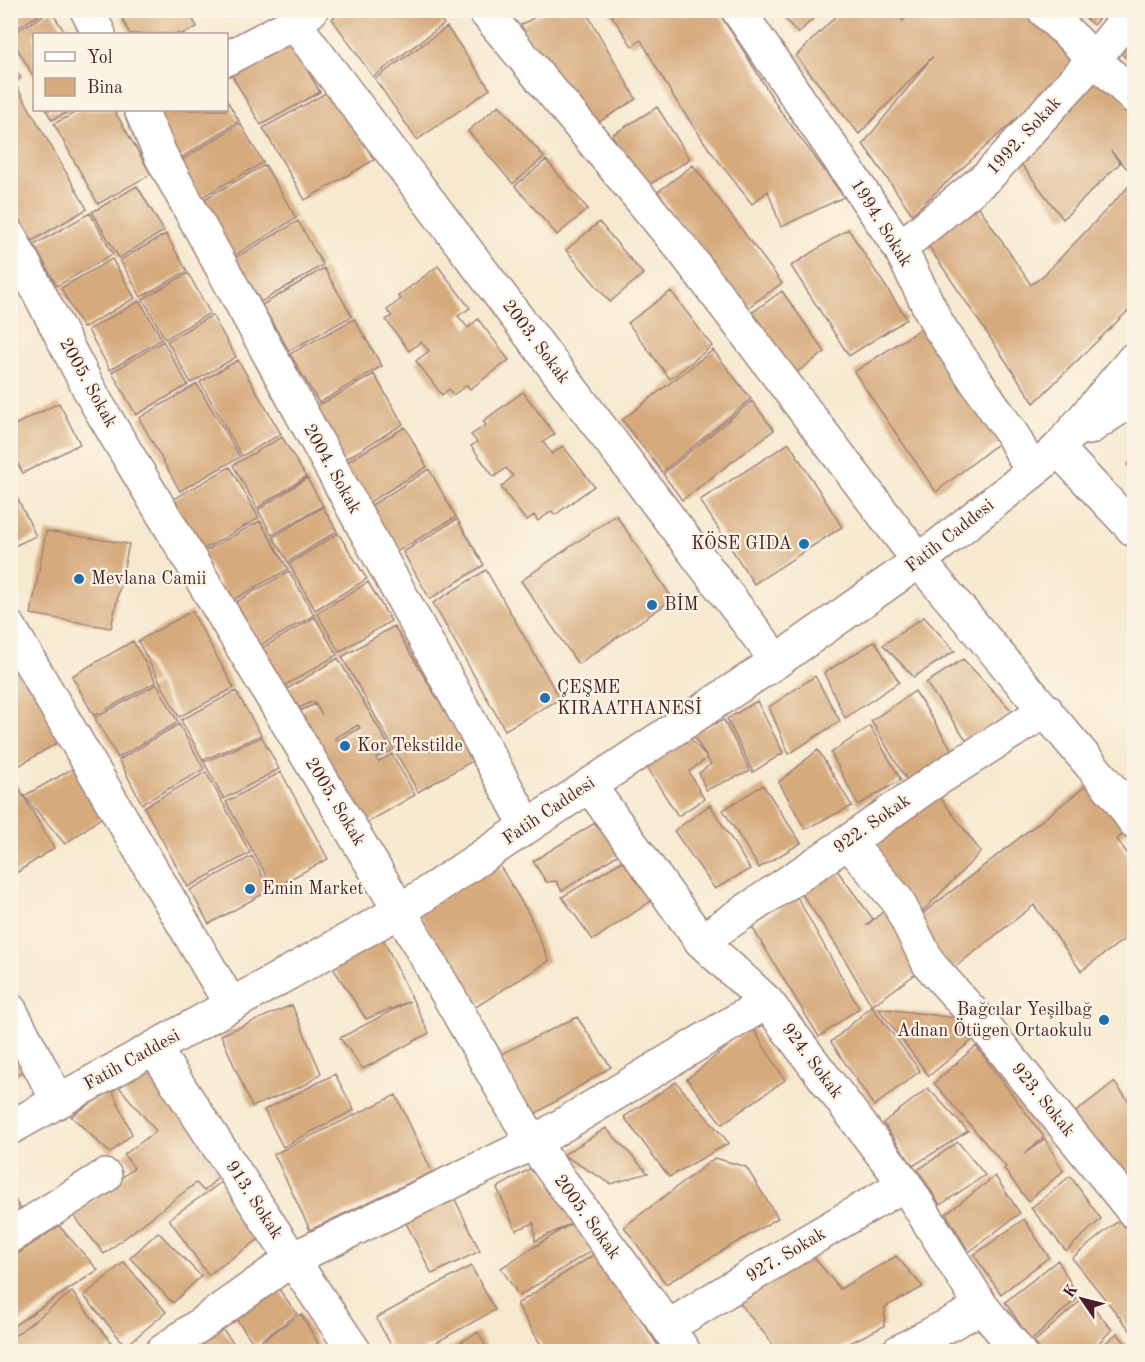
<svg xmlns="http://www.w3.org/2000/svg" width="1145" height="1362" viewBox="0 0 1145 1362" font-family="'Old Standard TT',serif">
<rect width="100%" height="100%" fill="#fcf5e5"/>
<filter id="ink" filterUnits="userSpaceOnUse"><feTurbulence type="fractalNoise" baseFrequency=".0167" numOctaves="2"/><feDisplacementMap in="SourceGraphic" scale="12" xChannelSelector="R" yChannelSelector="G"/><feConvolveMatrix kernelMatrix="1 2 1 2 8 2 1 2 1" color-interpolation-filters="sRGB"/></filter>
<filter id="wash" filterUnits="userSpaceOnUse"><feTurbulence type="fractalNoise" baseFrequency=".008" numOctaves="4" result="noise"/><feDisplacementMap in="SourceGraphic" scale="24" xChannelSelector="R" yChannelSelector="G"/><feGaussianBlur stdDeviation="1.35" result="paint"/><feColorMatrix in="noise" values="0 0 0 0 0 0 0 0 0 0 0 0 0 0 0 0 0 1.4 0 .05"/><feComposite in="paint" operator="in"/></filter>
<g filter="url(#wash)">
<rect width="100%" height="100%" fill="#f6e9d0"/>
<g id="blocks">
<path fill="#d5aa7d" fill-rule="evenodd" d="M10 10H48L10 32Z
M118 10H188L197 27 182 34H130Z
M343 10H435L444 24 373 77 332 19Z
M547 10H585L636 99 586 130 547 71 521 25Z
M608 10H717L745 53 779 109 844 197 781 227 768 191 752 204 709 149 673 96 641 40 632 46Z
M778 10H821L798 34Z
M842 10H892L903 21 914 10H1030L1080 60 912 214 863 144 933 56 859 134 796 56Z
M1077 10H1106L1093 25Z
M51 11 66 34H34V75L33 76 10 35Z
M447 27 490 89 417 140 375 79Z
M1134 29V65L1116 49Z
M287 35 320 92 261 125 228 69Z
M10 60 21 78 10 84Z
M1100 65 1134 99V176L1111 151 1120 163 1063 219 1019 161Z
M17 87 87 209 32 241 10 204V91Z
M333 89 374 160 305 200 263 128Z
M226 99 239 121 178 160 152 114 159 110H226Z
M499 105 544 157 513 184 468 131Z
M657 107 690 159 646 187 612 135Z
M46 110H72L52 120Z
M80 110H114L151 174 98 204 54 124Z
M240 123 263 163 200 198 179 162Z
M546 160 588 209 557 235 515 186Z
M265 165 296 218 234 256 202 200Z
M693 165 782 283 746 309 658 192Z
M1134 181V305L1034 403 927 244 977 204 1031 285 1044 275Z
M137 186 164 231 119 258 92 212Z
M90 213 113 254 57 286 34 245Z
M298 221 323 265 261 302 235 258Z
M599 222 643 274 610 302 566 250Z
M848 229 907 319 849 356 791 266Z
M166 234 187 271 141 297 120 260Z
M112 259 135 298 83 328 61 288Z
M438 266 470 308 458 316 468 328 478 319 509 360 470 389 467 385 453 395 449 389 442 395 416 361 429 351 421 342 409 351 386 320 392 316 387 310 401 299 398 296Z
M324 268 352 316 289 351 262 305Z
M188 273 210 313 165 339 143 299Z
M671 291 712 346 670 379 628 323Z
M782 291 825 352 790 377 746 317Z
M140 301 162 339 110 370 88 330Z
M212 315 236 357 191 383 167 341Z
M354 319 382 366 319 403 290 354Z
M925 326 1006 437 936 492 854 372Z
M163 341 188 385 136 415 112 372Z
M713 350 751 399 662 472 622 420Z
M238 360 281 434 242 456 200 382Z
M374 374 403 424 341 462 311 410Z
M197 384 240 457 180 491 139 418Z
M523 392 555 434 543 442 552 454 563 446 594 486 555 515 552 511 538 521 534 515 526 521 501 487 513 476 506 468 494 477 471 446 477 442 471 435 486 425 483 421Z
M752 401 774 430 682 500 663 474Z
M59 403 80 444 23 473 10 450V427Z
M405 427 427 467 365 505 342 465Z
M282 437 306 477 257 508 233 465Z
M789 443 842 527 754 584 700 500Z
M1134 458V472L1127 465Z
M230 467 259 518 201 551 172 500Z
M429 469 456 517 393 554 367 508Z
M307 478 323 506 272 535 258 510Z
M10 483 36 536 10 548Z
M323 507 337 531 288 562 273 537Z
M616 515 673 599 578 664 521 581Z
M457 519 484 565 430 599 403 552Z
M260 521 288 569 230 602 202 553Z
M46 531 129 544 111 628 31 614Z
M338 533 367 579 315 610 289 564Z
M486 570 560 699 505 730 433 603Z
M289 571 314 615 256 648 231 605Z
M368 582 391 621 339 652 317 613Z
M192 611 234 688 179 717 138 641Z
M315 617 337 655 279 689 257 651Z
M924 617 955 651 914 677 883 645Z
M394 626 474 760 418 792 342 657Z
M133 641 156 682 94 716 72 676Z
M875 641 899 682 845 718 824 673Z
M338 658 392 751 376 758 378 762 392 754 415 795 358 828 293 714 315 704 322 715 314 701 292 711 282 692ZM358 725 360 728 336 741 335 738Z
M963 659 1013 712 967 741 926 683Z
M20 668 65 738 17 767 10 758V674Z
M815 676 840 721 789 754 769 707Z
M157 684 178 722 118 758 95 718Z
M236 691 261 735 203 760 181 720Z
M915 691 954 753 908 782 871 721Z
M757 701 783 753 753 772 727 719Z
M724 720 750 771 706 790 699 773 711 764 707 758 689 772 704 799 678 816 646 766 689 737 707 758 692 733Z
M179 724 204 769 142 804 119 760Z
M870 726 901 780 858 805 831 753Z
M262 737 279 769 224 799 204 762Z
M818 750 852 806 805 829 779 782Z
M79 765 106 814 65 844 24 796Z
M206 772 250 853 188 887 144 807Z
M281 772 328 859 273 888 226 802Z
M10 773 54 848 10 877Z
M1092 781 1130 829 1117 839 1134 863V932L1081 971 1034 905 950 971 912 922Z
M930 784 981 852 912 922 871 842Z
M763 785 801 843 759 868 723 810Z
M710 805 750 869 715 889 674 831Z
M603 818 625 850 562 891 556 881 546 882 533 861Z
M252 856 270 890 209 924 190 890Z
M629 857 657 897 593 940 562 897Z
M498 863 529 914 549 961 474 1008 419 913Z
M836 869 873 919 866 926 897 900 929 964 872 1006 920 1071 874 1106 831 1042 872 1006 838 948 800 891Z
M797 897 859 1008 819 1037 752 927Z
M382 937 429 1033 363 1069 340 1038 410 1001 366 1019 333 968Z
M292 1005 321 1073 307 1084 252 1107 221 1035Z
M878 1008 980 1021 971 1041 929 1076Z
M577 1017 611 1067 532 1116 499 1055Z
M752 1027 785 1080 722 1124 687 1079Z
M10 1038 25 1071 10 1078Z
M976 1046 1044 1137 1024 1154 1045 1139 1063 1171 1028 1201 1004 1169 1006 1167 934 1083Z
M153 1065 226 1170 204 1191 196 1183 104 1254 74 1216 134 1168 124 1155 156 1131 119 1087Z
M335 1074 354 1110 283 1147 264 1110Z
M676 1082 729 1143 669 1177 624 1117Z
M1114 1082 1134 1108V1211L1068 1118Z
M928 1088 968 1131 913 1166 883 1123Z
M112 1090 132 1134 110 1153 71 1116Z
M396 1095 432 1172 310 1230 274 1154Z
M606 1128 648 1173 611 1184 563 1155Z
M958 1142 985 1175 940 1205 918 1170Z
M715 1158 746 1167 778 1218 666 1284 624 1227Z
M538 1164 592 1250 519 1296 501 1268 572 1223 535 1241 534 1223 516 1230 497 1188Z
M995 1176 1020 1213 969 1252 946 1214Z
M1070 1176 1101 1219 1066 1251 1031 1208Z
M226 1179 265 1235 208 1275 169 1219Z
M449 1187 480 1251 432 1274 400 1211Z
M10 1190 26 1221 10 1229Z
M1123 1217 1134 1232V1335L1072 1258Z
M1024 1219 1049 1257 1001 1294 974 1255Z
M59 1226 98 1270 10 1328V1259Z
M158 1232 201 1276 173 1303 130 1258Z
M803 1244 840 1289 896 1256 923 1287 885 1307 884 1326 832 1352H779L738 1301Z
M598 1252 662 1352H545L517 1304Z
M1058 1260 1078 1297 1031 1341 1005 1302Z
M124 1262 166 1312 126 1346 84 1296Z
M471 1266 495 1310 419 1352H395L376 1318Z
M273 1281 297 1314 255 1345 231 1312Z
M72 1292 113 1345 105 1352H10V1339Z
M1085 1297 1112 1330 1089 1352H1041L1034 1342Z
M301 1314 323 1352H270L262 1341Z
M212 1317 241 1352H171Z
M478 1332 489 1352H443Z
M1117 1333 1134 1352H1096Z"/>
</g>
</g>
<g filter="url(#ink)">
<use href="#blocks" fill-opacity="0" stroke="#a0847e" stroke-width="1.5"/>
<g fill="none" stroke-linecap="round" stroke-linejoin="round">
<g stroke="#a0847e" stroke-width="36">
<path id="minor" d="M87 10 99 34
M484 10 683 250 919 561 1117 796 1134 821
M738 10 900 248 938 325 1013 436 1032 472
M1044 10 1134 97
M294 23 777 661
M226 59 294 23 311 11
M141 110 161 156 527 826
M10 237 96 402 400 911 533 1143 668 1327 684 1352
M900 248 989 175 1094 59 1134 10
M1058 449 1134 530
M10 628 231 1005
M589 785 701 941 767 1002 905 1184 982 1307 1019 1352
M848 842 897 900 929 964 980 1021 1134 1212
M701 941 848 842 930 784 1046 710
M10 1010 58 1101
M154 1048 292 1259 355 1352
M10 1236 105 1176
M668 1327 803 1244 905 1184
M162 1352 292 1259 533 1143 767 1002
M898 1352 982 1307"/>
</g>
<g stroke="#a0847e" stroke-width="36">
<path id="major" d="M1089 428 1134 398
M10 1128 400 911 777 661 919 561 1032 472 1058 449 1134 359"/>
</g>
<use href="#minor" stroke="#fff" stroke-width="33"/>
<use href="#major" stroke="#fff" stroke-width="33"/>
</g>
</g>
<g fill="#1f6fb2" stroke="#fcf5e5" stroke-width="2">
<circle cx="804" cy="544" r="6"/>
<circle cx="79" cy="579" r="6"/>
<circle cx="652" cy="605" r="6"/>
<circle cx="545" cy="698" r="6"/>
<circle cx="345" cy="746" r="6"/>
<circle cx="250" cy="889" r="6"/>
<circle cx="1104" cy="1020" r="6"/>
</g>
<g text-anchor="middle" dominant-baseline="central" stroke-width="4.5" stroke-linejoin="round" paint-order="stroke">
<g font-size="18" fill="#4a1f2b" stroke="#fcf5e5">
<text transform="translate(1024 136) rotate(-47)">1992. Sokak</text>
<text transform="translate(881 223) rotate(58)">1994. Sokak</text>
<text transform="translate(536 342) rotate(53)">2003. Sokak</text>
<text transform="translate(88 383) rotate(61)">2005. Sokak</text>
<text transform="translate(332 469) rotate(61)">2004. Sokak</text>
<text transform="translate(950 536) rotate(-38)">Fatih Caddesi</text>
<text transform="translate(335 802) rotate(59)">2005. Sokak</text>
<text transform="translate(549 811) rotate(-34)">Fatih Caddesi</text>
<text transform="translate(872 824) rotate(-35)">922. Sokak</text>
<text transform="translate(132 1060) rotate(-29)">Fatih Caddesi</text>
<text transform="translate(812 1061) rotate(53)">924. Sokak</text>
<text transform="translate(1043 1100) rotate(51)">923. Sokak</text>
<text transform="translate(254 1200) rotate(57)">913. Sokak</text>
<text transform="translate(587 1217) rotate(54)">2005. Sokak</text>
<text transform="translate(786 1255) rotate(-31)">927. Sokak</text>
</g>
<g font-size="18" fill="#4a1f2b" stroke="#fcf5e5" text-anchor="start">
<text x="792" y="544" text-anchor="end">KÖSE GIDA</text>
<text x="91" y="579">Mevlana Camii</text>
<text x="664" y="605">BİM</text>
<text x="557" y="688">ÇEŞME<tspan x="557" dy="21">KIRAATHANESİ</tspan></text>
<text x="357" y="746">Kor Tekstilde</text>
<text x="262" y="889">Emin Market</text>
<text x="1092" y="1010" text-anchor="end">Bağcılar Yeşilbağ<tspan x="1092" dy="21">Adnan Ötügen Ortaokulu</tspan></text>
</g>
</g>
<rect width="1145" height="1362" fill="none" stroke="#fcf5e5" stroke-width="36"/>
<rect x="33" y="33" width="195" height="78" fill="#fcf5e5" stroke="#b59f9b" stroke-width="1.5"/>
<rect x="45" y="52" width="30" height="9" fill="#ffffff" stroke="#b59f9b" stroke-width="1.5"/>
<text x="87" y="63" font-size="18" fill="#4a1f2b">Yol</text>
<rect x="45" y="78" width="30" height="18" fill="#d5aa7d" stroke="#b59f9b" stroke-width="1.5"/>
<text x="87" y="93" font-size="18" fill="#4a1f2b">Bina</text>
<g transform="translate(1082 1299) rotate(305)" stroke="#fcf5e5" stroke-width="4.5" paint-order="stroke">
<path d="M0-4.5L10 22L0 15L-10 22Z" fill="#4a1f2b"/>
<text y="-9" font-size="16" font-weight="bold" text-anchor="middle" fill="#4a1f2b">K</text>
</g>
</svg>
